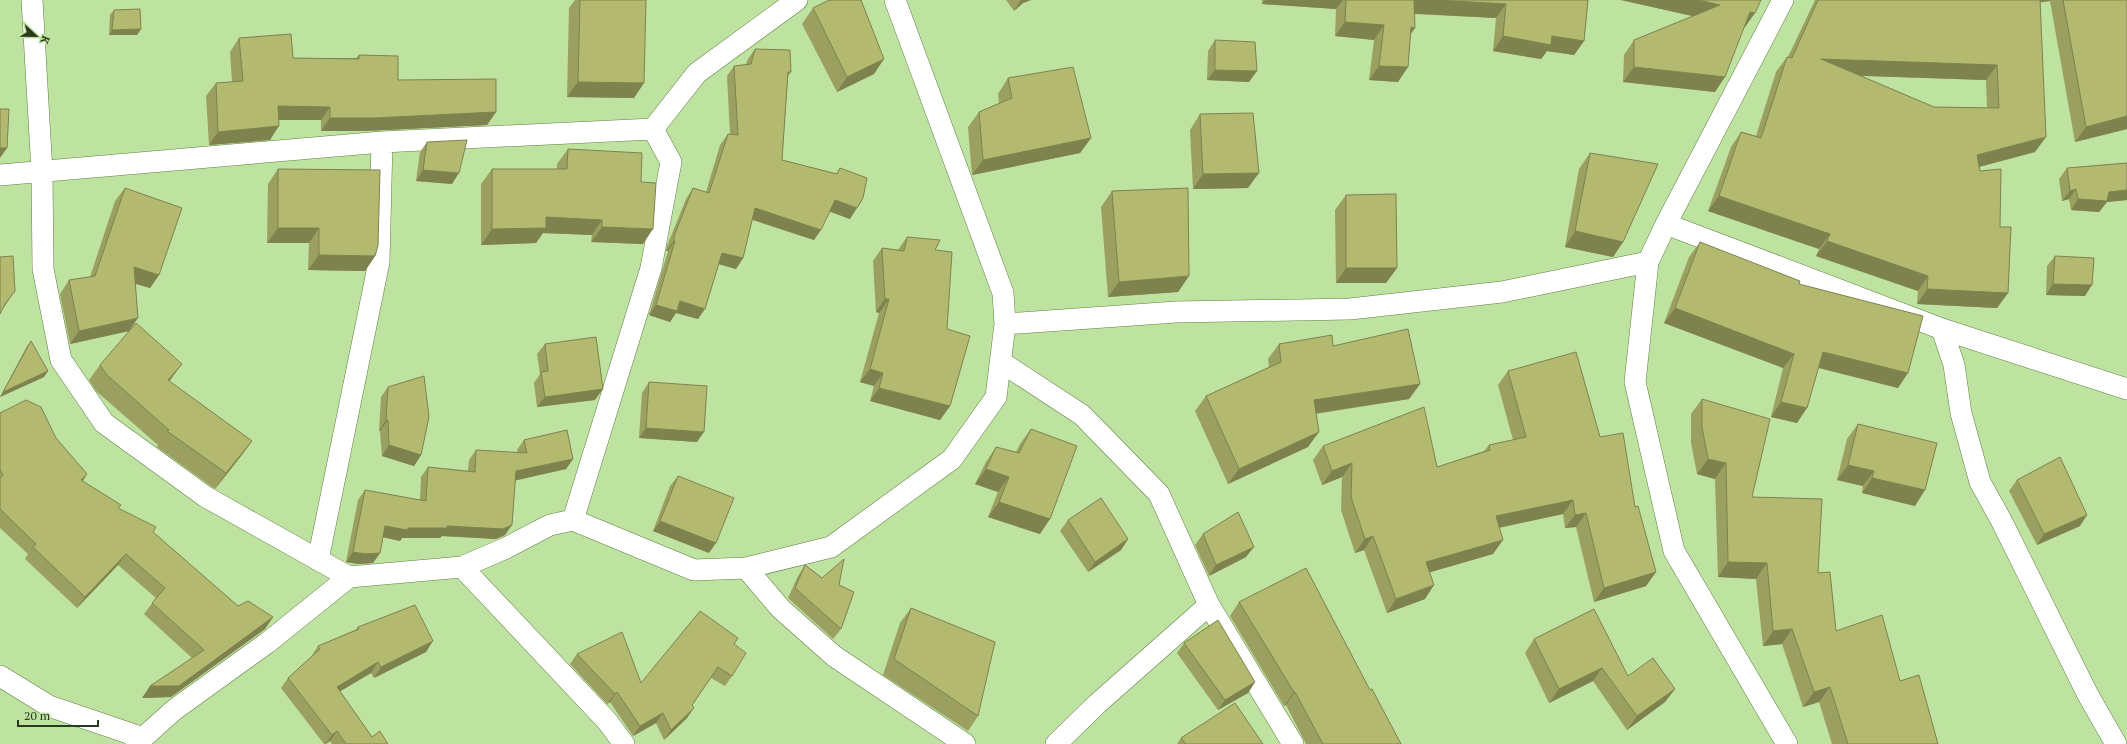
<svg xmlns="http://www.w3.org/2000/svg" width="2127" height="744" viewBox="0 0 2127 744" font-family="'PT Serif',serif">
<rect width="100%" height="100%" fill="#bee2a0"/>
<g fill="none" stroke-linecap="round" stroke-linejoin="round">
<g stroke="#5f8042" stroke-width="22">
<path id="street" d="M32 0 42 172 43 269 61 360 104 423 206 497 349 577
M1783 0 1666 224 1648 262 1635 382 1674 551 1787 744
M0 175 382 142 653 129 697 73 797 0
M1666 224 1942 329 2127 389
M1005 324 1176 312 1350 309 1502 292 1648 262
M1942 329 1954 365 1961 413 1980 482 2001 520 2088 695 2116 744
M1001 362 1082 415 1159 494 1209 605 1293 744
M573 520 651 268 671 162 653 129
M318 560 379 262 382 142
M462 567 607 721 624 744
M746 568 781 609 834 656 965 744
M0 676 49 706 143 738
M136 744 174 710 267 643 349 577 462 567 506 548 550 525 573 520 694 570 746 568 831 547 952 459 996 397 1005 324 1003 293 895 0
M1056 744 1097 704 1209 605"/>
</g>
<use href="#street" stroke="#fff" stroke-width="21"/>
</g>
<path fill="#9b9f60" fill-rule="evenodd" d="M575 0H646L634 98 567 97 569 8Z
M1006 0H1031L1023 3 1014 11Z
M1262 0H1588L1584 41 1574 55 1547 51 1541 59 1493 51 1496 18 1414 14 1415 28 1411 34 1398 82 1369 80 1374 40 1335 36 1336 9 1262 4Z
M1621 0H1761L1745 27H1744L1715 92 1623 82 1624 55 1634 40 1693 16Z
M1815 0H2127V129L2075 142 2050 1 2040 2 2035 152 1979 167 1980 171 2000 227 2008 293 1997 308 1917 304 1918 291 1816 256 1819 249 1708 211 1731 147 1741 132 1756 136 1776 72 1787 57H1788ZM1861 76 1986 80 1987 108 1934 107Z
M813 8 874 74 837 92 802 24Z
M114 10 141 29 137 35H109L110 15Z
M239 38 293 58H356L359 55 398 80 496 112 487 125 365 131H321V120H279L270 140 209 145 206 96 216 83 232 82 230 52Z
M1215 40 1249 82 1207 80 1208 51Z
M755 49 791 72 788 76 782 160 836 174 840 168 850 219 830 211 814 240 752 220 743 258 736 269 719 264 698 319 676 313 670 322 649 315 668 251H666L667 246 686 199 693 188 706 192 720 145 728 134H730L727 76 734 66 746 64 748 59Z
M1008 78 1091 138 1080 153 972 175 968 127 979 112 999 103 998 94Z
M1200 114 1248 188 1193 189 1190 130Z
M427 142 452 184 416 181 420 152Z
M568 149 641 182 643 244 591 242 592 235 543 233 536 243 481 245V184L492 169H557V164Z
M1590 153 1623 242 1613 257 1565 247 1579 169Z
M2127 163V200L2107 202 2099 212 2071 210 2069 199 2062 201 2059 179 2067 168Z
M278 169 375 256 365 271 308 270 309 243H267L268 184Z
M125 188 159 275 150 288 135 284 129 331 70 344 60 294 69 280 90 277 115 201Z
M1112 191 1189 276 1178 292 1108 297 1101 207Z
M1346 195 1397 268 1386 283H1336L1335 210Z
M907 237 935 250 947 329 950 406 940 420 870 401 874 386 860 382 879 313 876 312 873 261 882 248 898 250Z
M1700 242 1799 284 1898 388 1818 368 1797 423 1771 417 1783 368 1664 323 1689 257Z
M2055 256 2085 296 2046 295 2047 266Z
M31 341 48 371 44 377 0 397 27 346Z
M545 344 595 400 537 407 534 383 540 374 537 354Z
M1279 344 1333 346 1420 384 1409 399 1316 414 1308 447 1228 484 1195 411 1206 396 1269 367 1268 359Z
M100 365 171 379 169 381 252 441 241 456 215 489 157 447 158 445 96 391 89 380Z
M1508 371 1600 437 1635 507 1656 572 1646 586 1594 602 1576 527 1565 528 1563 514 1499 528 1493 554 1430 572 1425 599 1387 613 1364 550 1355 553 1341 510 1342 477 1322 485 1313 460 1323 446 1437 467 1484 451 1489 445 1513 440 1498 385Z
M649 382 697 442 639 438 642 393Z
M388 387 421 455 414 466 382 456 380 431H379L381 397Z
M1702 399 1752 497 1818 573 1836 631 1900 681 1938 744H1832L1819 702 1803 707 1782 644 1763 646 1756 579 1718 577 1715 479 1697 474 1691 443V414Z
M0 413 56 438 87 474 83 481 121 505 118 508 153 532 238 606 273 617 265 629 171 697 142 698 192 658 144 614 156 598 118 565 77 608 25 559 28 554 0 528Z
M1858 424 1915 506 1862 493 1863 486 1837 480 1847 439Z
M1031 429 1040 534 988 517 998 492 975 484 986 462 996 447 1016 452 1020 444Z
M524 440 573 459 566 469 515 480 505 535 496 539 442 536 440 538H402L400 541 383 537 380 553 373 563 358 564 346 562 358 500 365 490 420 500 421 477 428 467 468 471 469 460 476 450 518 453 517 450Z
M678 476 709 553 653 531 670 486Z
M2017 480 2080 526 2037 545 2009 491Z
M1068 520 1128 539 1121 550 1088 572 1060 531Z
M1203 534 1246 557 1209 576 1195 545Z
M805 565 822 578 839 585 841 629 833 639 788 598 798 576Z
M1239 602 1370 690 1401 744H1306L1286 705 1284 706 1230 616Z
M911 608 978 716 968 731 883 675 900 623Z
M358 627 426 652 374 678 371 673 340 691 372 737 388 744H332L330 741 326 744H324L281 688 288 678 311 657 318 646 355 630Z
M1534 639 1628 676 1675 689 1665 702 1627 730 1593 681 1549 703 1525 653Z
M1184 643 1255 682 1248 693 1218 710 1177 653Z
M734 644 732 676 725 686 711 678 692 705 687 718 664 740 656 723 633 736 610 702 607 704 570 664 577 654 641 683Z
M1181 738 1263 744H1177Z"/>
<path fill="#7e824e" d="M1021 0H1031L1023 3 1014 11Z
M1265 0H1343L1336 9 1262 4Z
M1414 0H1437L1506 4 1496 18 1404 13Z
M1621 0H1698L1720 5 1710 20Z
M2031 0H2051L2050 1 2029 4Z
M1750 12 1755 13 1745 27 1740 26Z
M1345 22 1384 25 1374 40 1335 36Z
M1411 27 1415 28 1404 42Z
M141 29 137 35H109L112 30Z
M1503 36H1552L1584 41 1574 55 1547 51 1541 59 1493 51Z
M884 59 874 74 837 92 847 77Z
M1821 59 1997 65 1986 80 1811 74Z
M1379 66 1408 67 1398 82 1369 80Z
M1634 67 1725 77 1715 92 1623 82Z
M1215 70 1257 71 1249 82 1207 80Z
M578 82 644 83 634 98 567 97Z
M278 106 330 107 321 120H269Z
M496 112 487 125 365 131H321L330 118Z
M2127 116V129L2075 142 2086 127Z
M279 126 270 140 209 145 218 132Z
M2046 137 2035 152 1967 170 1977 155Z
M1091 138 1080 153 972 175 983 160Z
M0 148H7L0 158Z
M423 170 459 173 452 184 416 181Z
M1259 173 1248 188 1193 189 1203 174Z
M2076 189 2069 199 2062 201 2070 191Z
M2127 190V200L2107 202 2099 212 2071 210 2078 199 2109 192Z
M1719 196 1830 234 1819 249 1708 211Z
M835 200 857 208 850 219 828 211Z
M755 208 821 230 814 240 748 218Z
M546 217 602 220 592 235 543 233 536 243 481 245 492 229Z
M602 227 653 229 643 244 591 242Z
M278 228H319L309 243H267Z
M1575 231 1623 242 1613 257 1565 247Z
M674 241H675L668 251H666Z
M1827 241 1928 276 1918 291 1816 256Z
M722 253 743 258 736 269 715 263Z
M319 255 375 256 365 271 308 270Z
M134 267 159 275 150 288 124 280Z
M1346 268H1397L1386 283H1336Z
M1189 276 1178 292 1108 297 1119 282Z
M2053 284 2092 285 2085 296 2046 295Z
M1927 289 2008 293 1997 308 1917 304Z
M15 291 4 307 0 312 5 304Z
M885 299H889L879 313 876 312Z
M680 301 705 309 698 319 676 313 670 322 649 315 656 305Z
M1675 308 1794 354 1783 368 1664 323Z
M138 318 129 331 70 344 79 331Z
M1823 352 1908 373 1898 388 1812 366Z
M182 364 171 379 157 395 168 380Z
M870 369 883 373 874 386 860 382Z
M48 371 44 377 0 397 3 392Z
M1420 384 1409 399 1303 415 1314 400Z
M879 388 950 406 940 420 870 401Z
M603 389 595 400 537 407 545 397Z
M1781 402 1807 408 1797 423 1771 417Z
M386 420H388L380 431H379Z
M646 428 704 432 697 442 639 438Z
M1319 432 1308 447 1228 484 1239 469Z
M252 441 241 456 215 489 226 473Z
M389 445 421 455 414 466 382 456Z
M573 459 566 469 509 482 516 471Z
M1708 459 1726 463 1715 479 1697 474Z
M1352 463 1342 477 1322 485 1332 471Z
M1848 465 1874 471 1863 486 1837 480Z
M986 469 1009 477 998 492 975 484Z
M87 474 79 486 81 480Z
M1872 478 1925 490 1915 506 1862 493Z
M1573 500 1563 514 1487 530 1496 516Z
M999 502 1050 519 1040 534 988 517Z
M1586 513 1576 527 1565 528 1575 515Z
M2087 515 2080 526 2037 545 2044 534Z
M660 521 716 543 709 553 653 531Z
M512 525 505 535 496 539 442 536 440 538H402L400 541 378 536 385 526 408 528 447 526Z
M1373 536 1364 550 1355 553 1365 539Z
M1128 539 1121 550 1088 572 1095 562Z
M1503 540 1493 554 1417 576 1426 562Z
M1254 547 1246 557 1209 576 1216 565Z
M353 552 380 553 373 563 358 564 346 562Z
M126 554 118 565 77 608 85 597Z
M1728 562 1767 563 1756 579 1718 577Z
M1656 572 1646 586 1594 602 1604 588Z
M1434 585 1425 599 1387 613 1396 599Z
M273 617 265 629 171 697 142 698 150 686Z
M1792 629 1782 644 1763 646 1773 631Z
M433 641 426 652 374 678 381 667Z
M378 662 371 673 329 698 337 687Z
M1602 668 1593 681 1549 703 1559 689Z
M1255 682 1248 693 1218 710 1225 700Z
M1830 687 1819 702 1803 707 1814 692Z
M1675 689 1665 702 1627 730 1637 716Z
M617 692 610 702 607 704 615 694Z
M1294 692H1295L1286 705 1284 706Z
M694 708 687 718 664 740 671 730Z
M663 713 656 723 633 736 640 726Z
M337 731 330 741 325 744 332 735Z"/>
<path fill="#b4b970" stroke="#7e824e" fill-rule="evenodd" d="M580 0H646L644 83 578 82Z
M829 0H861L884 59 847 77 813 8Z
M1346 0H1414L1415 28 1411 27 1408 67 1379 66 1384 25 1345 22Z
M1437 0H1588L1584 41 1552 36 1551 45 1503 36 1506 4Z
M1698 0H1761L1755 13 1750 12 1725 77 1634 67V40L1720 5Z
M1818 0H2040L2046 137 1977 155 1980 171 2001 169 2000 227H2011L2008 293 1927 289 1928 276 1827 241 1830 234 1719 196 1741 132 1761 138 1787 57 1792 58ZM1821 59 1997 65 1999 108 1934 107Z
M2063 0H2127V116L2086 127Z
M140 9 141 29 112 30 114 10Z
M291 34 293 58 359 59V55L398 56V80L496 79V112L374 118H330V107L278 106 279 126 218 132 216 83 243 81 239 38Z
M1215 40 1255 42 1257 71 1215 70Z
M755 49 790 50 791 72H788L782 160 837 174 840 168 867 178 863 198 857 208 835 200 821 230 755 208 743 258 722 253 705 309 680 301 677 311 656 305 675 241H674V236L693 188 709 193 728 134 738 135 734 66 751 64Z
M1073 67 1091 138 983 160 979 112 1012 98 1008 78Z
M0 109H9L7 148H0Z
M1253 113 1259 173 1203 174 1200 114Z
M467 140 459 173 423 170 427 142Z
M568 149 642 153 641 182 656 183 653 229 602 227V220L546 217V228L492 229V169H567Z
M1590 153 1658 164 1623 242 1575 231Z
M2127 163V190L2109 192 2107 201 2078 199 2076 189 2070 191 2067 168Z
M278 169 380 170 378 246 375 256 319 255V228H278Z
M125 188 182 208 159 275 134 267 138 318 79 331 69 280 95 276Z
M1188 188 1189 276 1119 282 1112 191Z
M1396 194 1397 268H1346V195Z
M907 237 940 240 935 250 952 252 947 329 970 336 950 406 879 388 883 373 870 369 889 299H885L882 248 904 251Z
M1700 242 1800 281 1799 284 1923 316 1908 373 1823 352 1807 408 1781 402 1794 354 1675 308Z
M13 256 15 291 5 304 0 314V257Z
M2055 256 2094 258 2092 285 2053 284Z
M136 323 182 364 168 380 252 441 226 473 167 431 169 430 107 375 100 365Z
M1408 329 1420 384 1314 400 1319 432 1239 469 1206 396 1281 362 1279 344 1332 335 1333 346Z
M596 337 603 389 545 397 541 372 548 371 545 344Z
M31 341 48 371 3 392Z
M1576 352 1600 437 1623 433 1635 507 1638 506 1656 572 1604 588 1586 513 1575 515 1573 500 1496 516 1503 540 1426 562 1434 585 1396 599 1373 536 1365 539 1351 497 1352 463 1332 471 1323 446 1424 407 1437 467 1490 450 1489 445 1526 437 1508 371Z
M424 376 429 417 421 455 389 445 388 420H386L388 387Z
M649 382 707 386 704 432 646 428Z
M1702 399 1770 419 1752 497 1822 499 1818 573 1830 572 1836 631 1882 615 1900 681 1919 675 1938 744H1848L1830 687 1814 692 1792 629 1773 631 1767 563 1728 562 1726 463 1708 459 1702 427Z
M26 400 41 407 56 438 87 474 81 480 121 505 118 508 156 527 153 532 238 606 248 601 273 617 179 686H150L204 650 152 603 165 588 126 554 85 597 33 547 36 544 0 509V478L3 475 0 470V413Z
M1858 424 1937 443 1925 490 1872 478 1874 471 1848 465Z
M1031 429 1077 446 1050 519 999 502 1009 477 986 469 996 447 1019 453Z
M567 430 573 459 516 471 512 525 503 529 447 526V528H408L407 530 385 526 380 553 365 554 353 552 365 490 426 501 428 467 475 472 476 450 527 453 524 440Z
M2060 457 2087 515 2044 534 2017 480Z
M678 476 734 498 716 543 660 521Z
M1101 498 1128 539 1095 562 1068 520Z
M1238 512 1254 547 1216 565 1203 534Z
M844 559 839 585 854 592 841 629 795 588 805 565 822 578Z
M1306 568 1370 690 1372 689 1401 744H1323L1295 692H1294L1239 602Z
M415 605 433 641 381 667 378 662 337 687 372 737 380 731 388 744H346L337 731 332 735 288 678 320 649 318 646 359 629 358 627Z
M911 608 995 642 978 716 894 659Z
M1594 609 1628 676 1653 658 1675 689 1637 716 1602 668 1559 689 1534 639Z
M700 611 738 638 734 644 746 653 732 676 718 667 692 705 694 708 671 730 663 713 640 726 617 692 615 694 577 654 622 632 641 683Z
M1218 620 1255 682 1225 700 1184 643Z
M1235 703 1263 744H1186L1181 738Z"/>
<g transform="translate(36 36) rotate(112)" stroke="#bee2a0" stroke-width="3" paint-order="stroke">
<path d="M0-3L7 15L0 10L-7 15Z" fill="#2b391f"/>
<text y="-6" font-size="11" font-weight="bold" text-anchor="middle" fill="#2b391f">K</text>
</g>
<path d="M18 720v6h80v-6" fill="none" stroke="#2b391f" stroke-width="2"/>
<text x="24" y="720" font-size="12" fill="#2b391f" stroke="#bee2a0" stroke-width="3" paint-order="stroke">20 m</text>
</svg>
